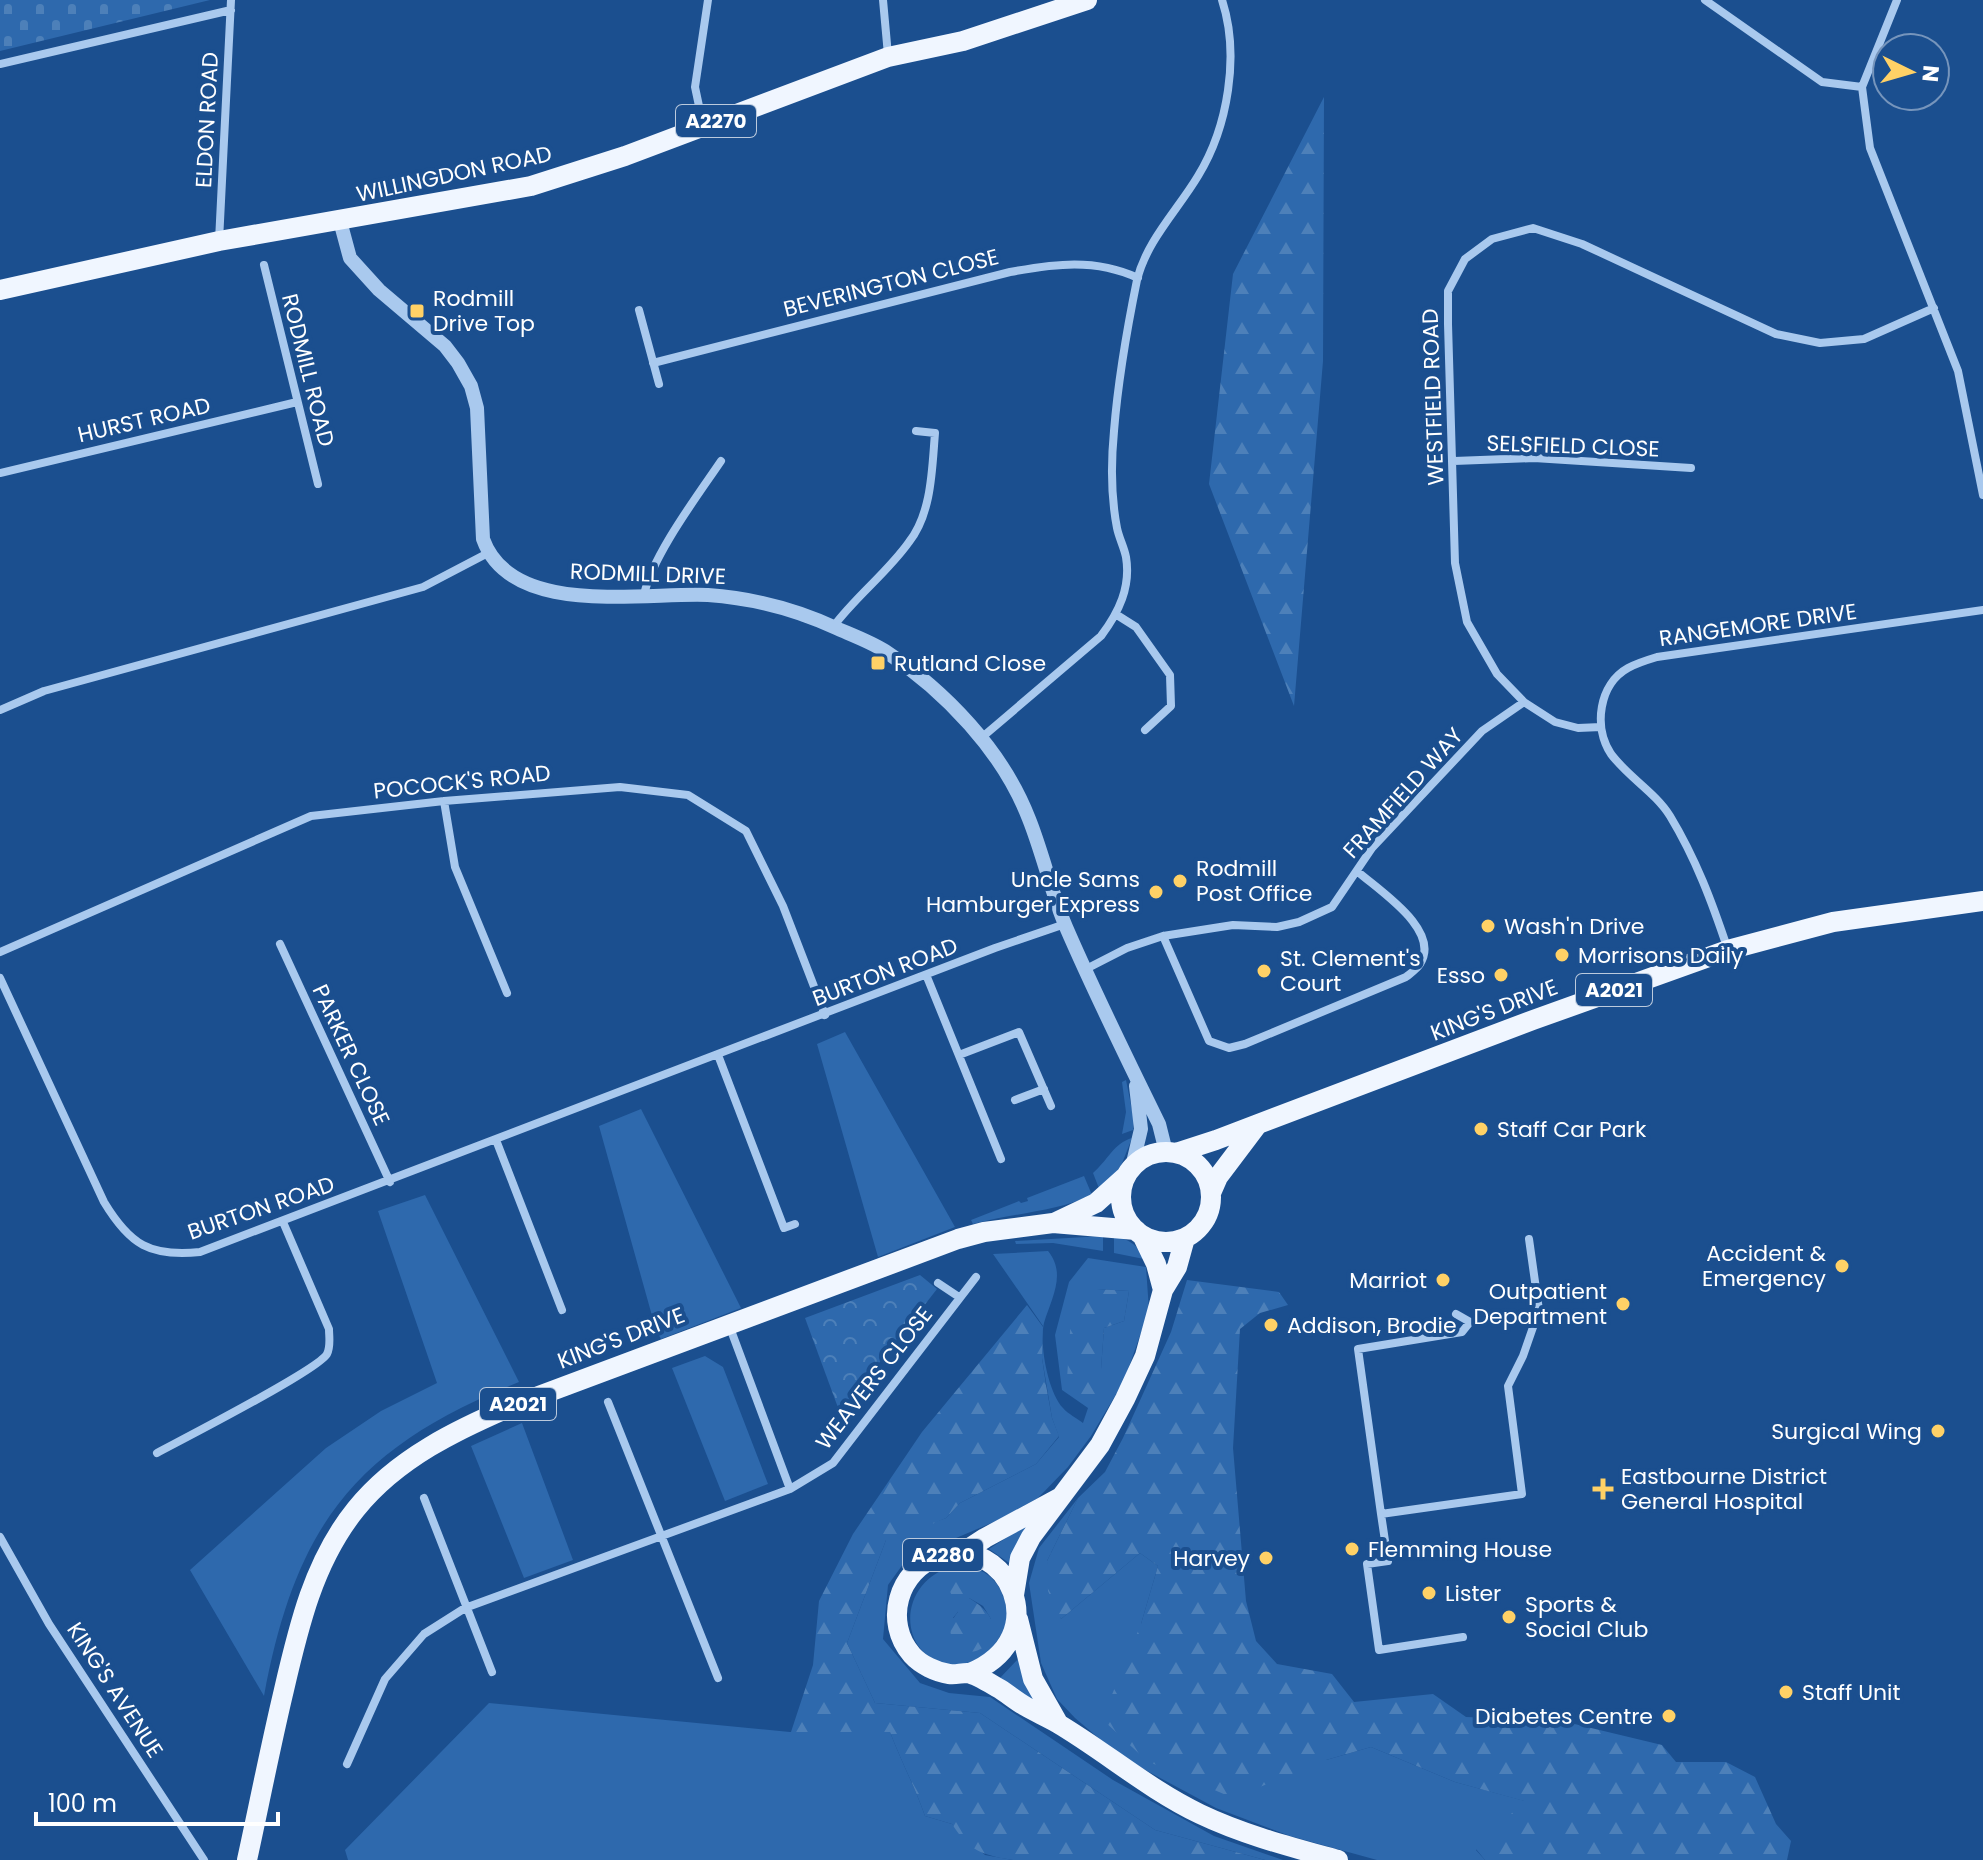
<svg xmlns="http://www.w3.org/2000/svg" width="1983" height="1860" viewBox="0 0 1983 1860" font-family="Poppins,sans-serif">
<defs>
<pattern id="forest-firs" width="22" height="20" patternUnits="userSpaceOnUse" patternTransform="scale(2)"><rect width="22" height="20" fill="#2e69ad"/><path d="M5 1l3.5 6h-7zM16 11l3.5 6h-7z" fill="#4d80b9"/></pattern>
<pattern id="cemetery-stones" width="16" height="16" patternUnits="userSpaceOnUse" patternTransform="scale(2)"><rect width="16" height="16" fill="#2e69ad"/><path d="M2 7V4a2 2 0 0 1 4 0v3zM10 15v-3a2 2 0 0 1 4 0v3z" fill="#4d80b9"/></pattern>
<pattern id="park-crowns" width="20" height="18" patternUnits="userSpaceOnUse" patternTransform="scale(2)"><rect width="20" height="18" fill="#2e69ad"/><path d="M2 6a3 3 0 1 1 6 0M12 15a3 3 0 1 1 6 0" fill="none" stroke="#4d80b9"/></pattern>
</defs>
<rect width="100%" height="100%" fill="#1b4f8f"/>
<path fill="#2e69ad" fill-rule="evenodd" d="M845 1032 955 1227 878 1257 817 1044Z
M1126 1080 1134 1120 1133 1130 1122 1134 1126 1112 1122 1082Z
M641 1109 741 1308 661 1339 656 1330 599 1126Z
M1132 1138 1121 1166 1100 1191 1093 1173C1108 1160 1114 1143 1132 1138Z
M1084 1176 1092 1195C1056 1212 1012 1213 973 1224L971 1220 1019 1201 1021 1203 1028 1201 1027 1198Z
M425 1195 519 1382C356 1447 296 1524 264 1696L190 1570 326 1448 381 1411 437 1383 378 1211Z
M1103 1236V1251L1053 1243 1016 1244 1015 1241Z
M1114 1236C1129 1240 1138 1244 1144 1259L1114 1253Z
M1048 1251C1067 1274 1051 1299 1044 1323 1039 1344 1048 1392 1063 1408 1068 1414 1077 1418 1083 1423L1088 1408 1062 1390 1055 1335 1069 1282 1088 1258 1146 1267 1149 1310 1124 1381 1091 1436 1068 1467 1038 1498 996 1521 935 1547 911 1553 888 1585 883 1639 920 1683 949 1693 990 1697 1113 1780 1214 1836 1283 1860H1265L1155 1830 980 1713 875 1703 847 1643 886 1540 946 1518 960 1503 1036 1464 1059 1437 1052 1418 1042 1358 1043 1326 993 1254ZM1097 1289 1129 1291 1124 1321 1104 1328 1101 1369Z
M705 1356 723 1367 768 1484 725 1501 672 1368Z
M522 1423 573 1560 524 1578 471 1446Z
M1078 1498 1047 1561 1061 1619 1140 1553 1158 1566 1141 1624 1326 1760 1371 1747 1455 1782 1525 1801 1476 1850 1485 1860H1377L1290 1836 1216 1808 1136 1765 1109 1747 1075 1718 1057 1699 1041 1663 1029 1583 1039 1548Z
M1034 1520 1012 1565 989 1549Z
M956 1566C994 1567 1003 1587 1010 1621L984 1661C974 1663 962 1667 953 1666 893 1657 898 1577 956 1566ZM969 1598 983 1606 991 1619 953 1618Z
M1019 1658 1043 1706 999 1679Z
M489 1703 790 1732H890C901 1761 915 1787 925 1816L952 1824 985 1855 1013 1860H348L345 1850Z"/>
<path fill="url(#forest-firs)" d="M1324 97 1323 361 1294 706 1209 484 1233 274Z
M1187 1280 1279 1292 1288 1305 1260 1313 1240 1329 1233 1448 1246 1601 1256 1641 1277 1664 1332 1674 1354 1702 1433 1694 1466 1717 1562 1721 1662 1745 1676 1762H1726L1755 1777 1776 1824 1791 1841 1787 1860H1485L1476 1849 1524 1801 1455 1782 1371 1747 1326 1760 1233 1798 1147 1761 1102 1719 1141 1624 1158 1566 1140 1553 1061 1619 1048 1591 1047 1561 1078 1498 1105 1472 1123 1438 1171 1332Z
M1097 1289 1129 1291 1124 1321 1104 1328 1101 1369 1108 1391 1080 1401 1067 1379 1072 1300Z
M1027 1305 1043 1327 1042 1358 1046 1385 1052 1418 1059 1436 1036 1464 960 1503 946 1518 925 1527 917 1546 886 1540 847 1643 875 1703 980 1713 1155 1830 1265 1860H1013C982 1855 969 1851 952 1824L925 1816C915 1787 901 1761 890 1732H791L813 1665 819 1601 853 1534 922 1432Z
M962 1577 969 1598C1030 1634 959 1676 951 1635 949 1626 952 1619 958 1612L948 1586Z"/>
<path fill="url(#cemetery-stones)" d="M0 0H210L0 51Z"/>
<path fill="url(#park-crowns)" d="M920 1275 937 1289 840 1413 805 1318Z"/>
<g fill="none" stroke-linecap="round" stroke-linejoin="round">
<path stroke="#a9c9ee" stroke-width="8" d="M883 0 888 55
M1705 0 1822 82 1862 87
M1897 0 1862 87 1870 148 1958 371 1983 495
M0 64 231 10
M703 125 695 87 708 0
M219 241 231 0
M264 265 318 484
M639 310 659 384
M653 363 1010 272C1054 264 1095 258 1138 278
M1454 461 1534 458 1691 468
M0 473 297 402
M644 595C652 556 698 495 721 461
M1117 615 1136 627 1170 675 1171 706 1145 730
M833 627C856 596 887 573 909 542 932 513 932 468 935 433L916 431
M0 710 44 691 423 587 488 553
M1601 727 1578 728 1555 722 1524 702 1497 674 1467 622 1455 563 1448 324V291L1465 259 1492 239 1533 228 1582 244 1776 334 1820 343 1864 339 1934 308
M980 739 1101 636C1119 612 1131 587 1126 557 1124 547 1119 538 1117 528 1111 497 1111 462 1114 431 1118 381 1127 329 1137 280 1147 240 1177 211 1198 176 1228 127 1240 55 1222 0
M444 801 455 867 507 993
M1163 936 1209 1041 1229 1048 1245 1044 1406 977C1411 973 1417 969 1420 964 1442 930 1378 890 1357 871
M280 944 390 1182
M1728 950C1712 902 1696 859 1670 816 1655 792 1628 777 1611 754 1593 727 1599 684 1628 668 1637 663 1647 660 1657 657L1983 610
M0 952 311 816 444 801 620 787 688 795 746 831 783 906 825 1015
M1086 969 1127 948 1163 936 1233 925 1277 927 1299 922 1332 907 1372 848 1482 731 1524 702
M927 977 1001 1159
M0 978 104 1202C130 1245 150 1257 200 1252L995 948 1065 924
M718 1055 784 1228 795 1224
M959 1055 1019 1032 1051 1106
M1015 1100 1044 1089
M496 1140 562 1310
M938 1283 959 1297
M1456 1314 1470 1322 1462 1332 1358 1349 1381 1514 1522 1494 1508 1386 1523 1356 1539 1310 1529 1239
M729 1325 790 1489
M608 1402 718 1678
M157 1453C183 1439 318 1370 327 1354 331 1346 329 1337 329 1329L283 1222
M424 1498 492 1672
M1381 1514 1388 1561 1367 1564 1379 1650 1463 1637
M0 1537 49 1624 204 1860
M347 1764 385 1679 424 1634 465 1608 790 1489 833 1463 976 1277"/>
<path stroke="#a9c9ee" stroke-width="14" d="M340 221 350 258 379 290 445 346 458 363 471 386 477 408 483 539C511 618 643 592 708 595 751 598 797 610 836 628 852 635 871 642 885 651 945 691 1003 751 1029 819 1043 854 1051 892 1066 927 1095 994 1127 1059 1159 1124L1166 1152
M1132 1167 1141 1129 1136 1086"/>
<path stroke="#f0f6ff" stroke-width="20" d="M0 290 219 241 531 186 625 156 888 57 963 41 1087 0
M1121 1197a45 45 0 1 1 90 0a45 45 0 1 1-90 0Z
M1176 1153 1216 1140 1533 1020 1728 950 1833 922 1983 901
M1211 1193 1218 1177 1258 1124
M1056 1222 1096 1203 1126 1176
M1142 1235 1156 1264 1163 1290
M962 1553 985 1538 1059 1498
M1014 1595 1020 1558 1031 1537 1100 1445 1125 1399 1145 1356 1163 1290 1177 1267 1185 1238
M1018 1619 1033 1679 1058 1723
M970 1673C1057 1637 1007 1533 939 1556 898 1570 883 1622 912 1655 921 1665 936 1672 949 1674 955 1675 961 1673 967 1673 976 1674 991 1684 1000 1689 1008 1694 1016 1701 1025 1706 1035 1712 1047 1717 1057 1723 1106 1752 1148 1789 1200 1814 1244 1835 1291 1847 1338 1860
M247 1860C259 1805 270 1749 283 1694 298 1629 313 1562 356 1509 397 1458 458 1429 517 1404L958 1239 984 1232 1053 1223 1136 1230"/>
</g>
<g fill="#ffd166" stroke="#1b4f8f" stroke-width="3">
<rect x="409" y="303" width="16" height="16" rx="4"/>
<rect x="870" y="655" width="16" height="16" rx="4"/>
<circle cx="1180" cy="881" r="8"/>
<circle cx="1156" cy="892" r="8"/>
<circle cx="1488" cy="926" r="8"/>
<circle cx="1562" cy="955" r="8"/>
<circle cx="1264" cy="971" r="8"/>
<circle cx="1501" cy="975" r="8"/>
<circle cx="1481" cy="1129" r="8"/>
<circle cx="1842" cy="1266" r="8"/>
<circle cx="1443" cy="1280" r="8"/>
<circle cx="1623" cy="1304" r="8"/>
<circle cx="1271" cy="1325" r="8"/>
<circle cx="1938" cy="1431" r="8"/>
<path d="M1599 1477h8v8h8v8h-8v8h-8v-8h-8v-8h8z"/>
<circle cx="1352" cy="1549" r="8"/>
<circle cx="1266" cy="1558" r="8"/>
<circle cx="1429" cy="1593" r="8"/>
<circle cx="1509" cy="1617" r="8"/>
<circle cx="1786" cy="1692" r="8"/>
<circle cx="1669" cy="1716" r="8"/>
</g>
<g text-anchor="middle" dominant-baseline="central" stroke-width="8" stroke-linejoin="round" paint-order="stroke">
<g fill="#1b4f8f" stroke="#bbcadd" stroke-width="2">
<rect x="676" y="105" width="80" height="32" rx="6"/>
<rect x="1576" y="974" width="76" height="32" rx="6"/>
<rect x="480" y="1388" width="76" height="32" rx="6"/>
<rect x="903" y="1539" width="80" height="32" rx="6"/>
</g>
<g font-size="20" font-weight="bold" fill="#fff">
<text x="716" y="121">A2270</text>
<text x="1614" y="990">A2021</text>
<text x="518" y="1404">A2021</text>
<text x="943" y="1555">A2280</text>
</g>
<g font-size="22" fill="#fff" stroke="#1b4f8f">
<text transform="translate(207 120) rotate(-87)">ELDON ROAD</text>
<text transform="translate(454 174) rotate(-12)">WILLINGDON ROAD</text>
<text transform="translate(891 283) rotate(-14)">BEVERINGTON CLOSE</text>
<text transform="translate(308 370) rotate(76)">RODMILL ROAD</text>
<text transform="translate(1433 397) rotate(-92)">WESTFIELD ROAD</text>
<text transform="translate(144 420) rotate(-13)">HURST ROAD</text>
<text transform="translate(1573 446) rotate(2)">SELSFIELD CLOSE</text>
<text transform="translate(648 574) rotate(2)">RODMILL DRIVE</text>
<text transform="translate(1758 625) rotate(-8)">RANGEMORE DRIVE</text>
<text transform="translate(462 782) rotate(-6)">POCOCK'S ROAD</text>
<text transform="translate(1403 793) rotate(-48)">FRAMFIELD WAY</text>
<text transform="translate(885 972) rotate(-21)">BURTON ROAD</text>
<text transform="translate(1494 1010) rotate(-21)">KING'S DRIVE</text>
<text transform="translate(351 1055) rotate(65)">PARKER CLOSE</text>
<text transform="translate(261 1208) rotate(-19)">BURTON ROAD</text>
<text transform="translate(621 1338) rotate(-21)">KING'S DRIVE</text>
<text transform="translate(874 1378) rotate(-52)">WEAVERS CLOSE</text>
<text transform="translate(115 1690) rotate(57)">KING'S AVENUE</text>
</g>
<g font-size="22" fill="#fff" stroke="#1b4f8f" text-anchor="start">
<text x="433" y="298">Rodmill<tspan x="433" dy="25">Drive Top</tspan></text>
<text x="894" y="663">Rutland Close</text>
<text x="1196" y="868">Rodmill<tspan x="1196" dy="25">Post Office</tspan></text>
<text x="1140" y="879" text-anchor="end">Uncle Sams<tspan x="1140" dy="25">Hamburger Express</tspan></text>
<text x="1504" y="926">Wash'n Drive</text>
<text x="1578" y="955">Morrisons Daily</text>
<text x="1280" y="958">St. Clement's<tspan x="1280" dy="25">Court</tspan></text>
<text x="1485" y="975" text-anchor="end">Esso</text>
<text x="1497" y="1129">Staff Car Park</text>
<text x="1826" y="1253" text-anchor="end">Accident &amp;<tspan x="1826" dy="25">Emergency</tspan></text>
<text x="1427" y="1280" text-anchor="end">Marriot</text>
<text x="1607" y="1291" text-anchor="end">Outpatient<tspan x="1607" dy="25">Department</tspan></text>
<text x="1287" y="1325">Addison, Brodie</text>
<text x="1922" y="1431" text-anchor="end">Surgical Wing</text>
<text x="1621" y="1476">Eastbourne District<tspan x="1621" dy="25">General Hospital</tspan></text>
<text x="1368" y="1549">Flemming House</text>
<text x="1250" y="1558" text-anchor="end">Harvey</text>
<text x="1445" y="1593">Lister</text>
<text x="1525" y="1604">Sports &amp;<tspan x="1525" dy="25">Social Club</tspan></text>
<text x="1802" y="1692">Staff Unit</text>
<text x="1653" y="1716" text-anchor="end">Diabetes Centre</text>
</g>
</g>
<g transform="translate(1911 72) rotate(95)"><circle r="38" fill="#1b4f8f" stroke="#7695bc" stroke-width="2"/>
<path d="M0-6L14 30L0 20L-14 30Z" fill="#ffd166"/>
<text y="-12" font-size="22" font-weight="bold" text-anchor="middle" fill="#ffffff">N</text>
</g>
<path d="M36 1812v12h242v-12" fill="none" stroke="#ffffff" stroke-width="4"/>
<text x="48" y="1812" font-size="24" fill="#ffffff" stroke="#1b4f8f" stroke-width="6" paint-order="stroke">100 m</text>
</svg>
